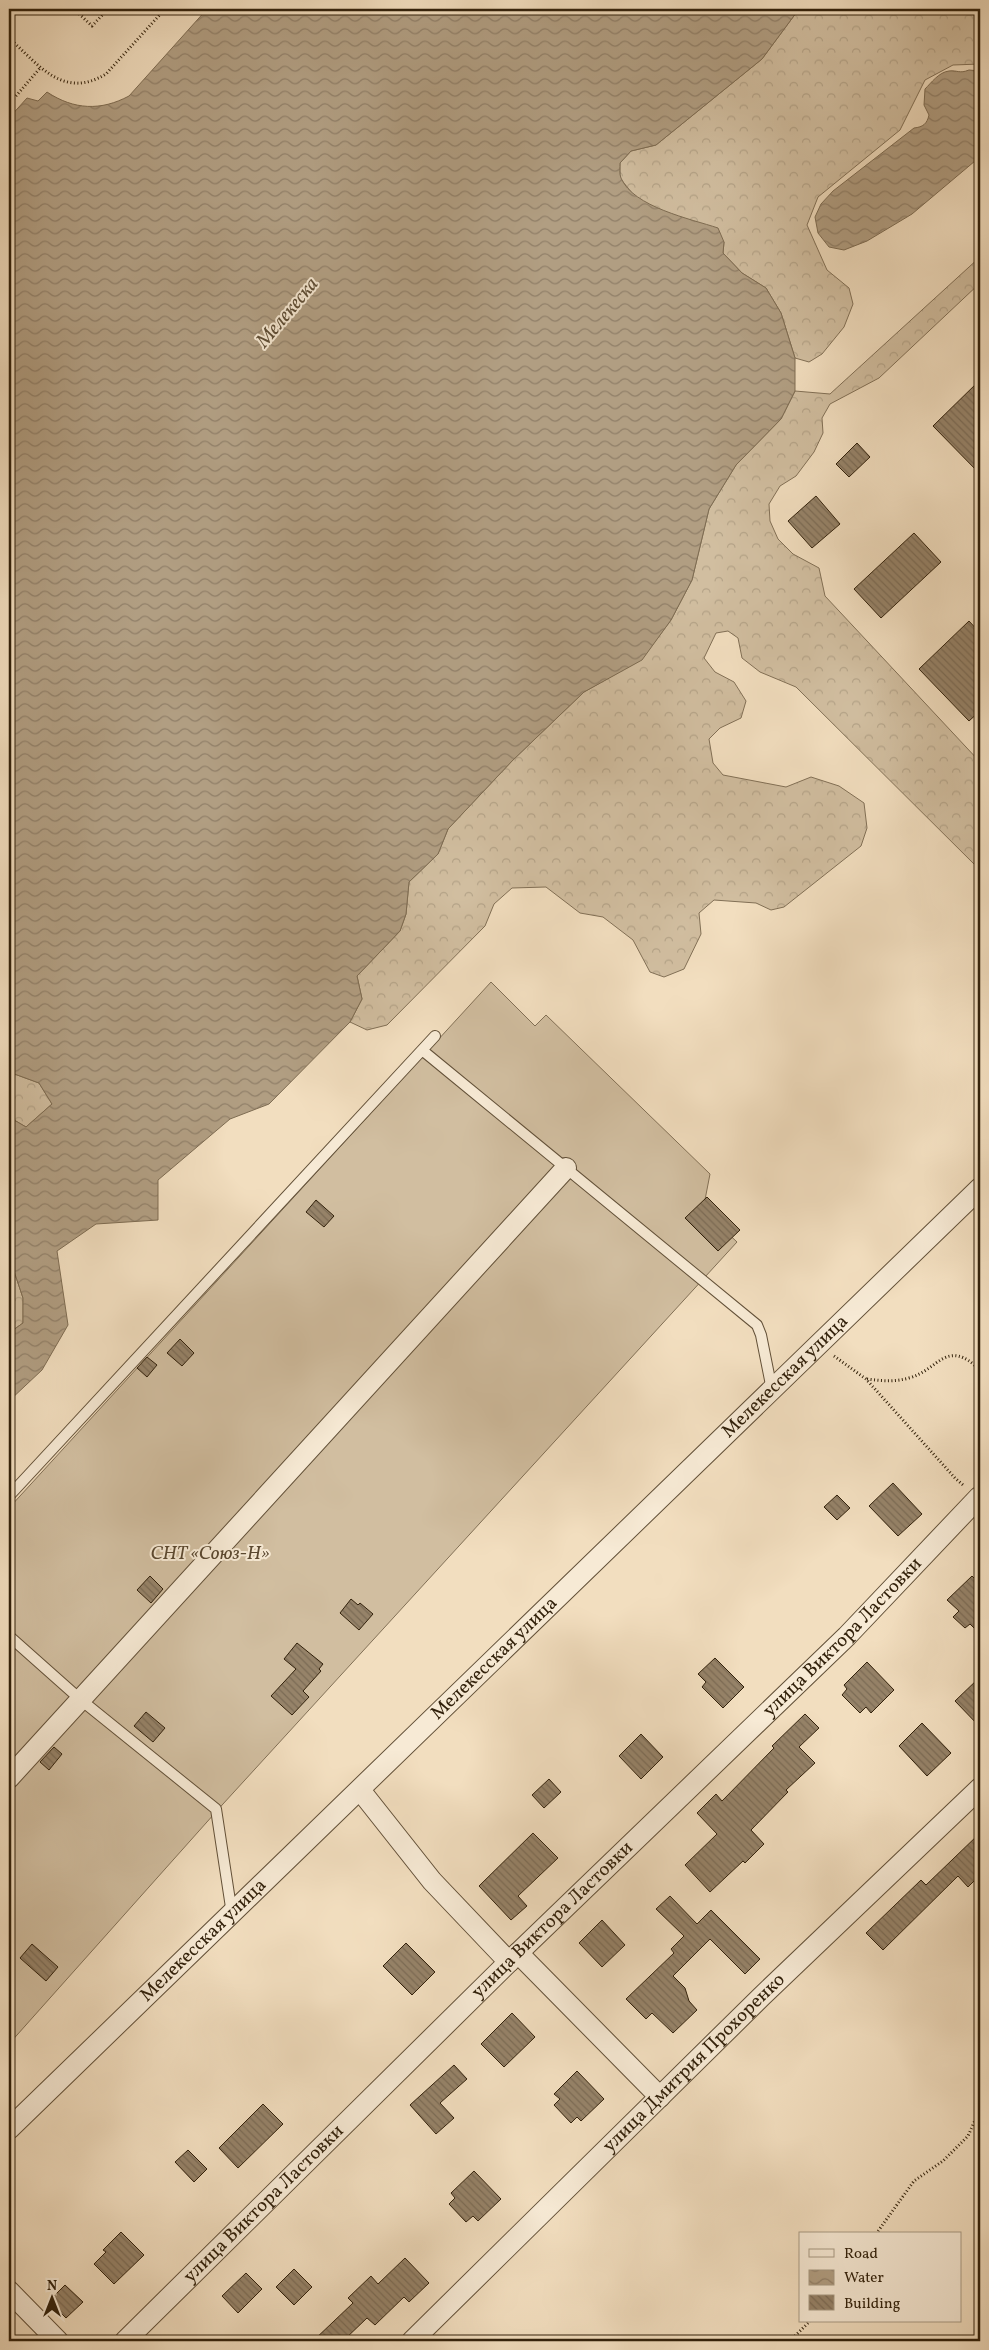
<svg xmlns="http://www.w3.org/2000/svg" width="989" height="2350" viewBox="0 0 989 2350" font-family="Vollkorn,serif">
<defs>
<pattern id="forest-crowns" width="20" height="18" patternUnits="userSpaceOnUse" patternTransform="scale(1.25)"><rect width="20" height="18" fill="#d1bea0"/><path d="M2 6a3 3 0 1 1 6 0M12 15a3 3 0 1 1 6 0" fill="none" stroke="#b4a388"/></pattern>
<pattern id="water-waves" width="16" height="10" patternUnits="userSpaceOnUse" patternTransform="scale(1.25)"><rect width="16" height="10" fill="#b19e82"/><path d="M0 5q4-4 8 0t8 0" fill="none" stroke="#918069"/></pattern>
<pattern id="building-back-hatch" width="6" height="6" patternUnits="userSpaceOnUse" patternTransform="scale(1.25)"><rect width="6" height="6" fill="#968369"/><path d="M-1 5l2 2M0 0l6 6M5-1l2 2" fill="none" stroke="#7b6b55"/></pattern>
</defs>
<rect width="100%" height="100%" fill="#f2debf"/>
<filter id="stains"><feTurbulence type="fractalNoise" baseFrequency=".004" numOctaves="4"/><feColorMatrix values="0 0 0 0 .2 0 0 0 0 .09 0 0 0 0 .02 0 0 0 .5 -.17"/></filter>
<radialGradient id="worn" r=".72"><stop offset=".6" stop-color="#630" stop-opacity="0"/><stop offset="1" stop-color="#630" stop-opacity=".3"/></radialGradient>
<path fill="url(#forest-crowns)" stroke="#827056" d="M799 9H980V64L953 65 925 80 900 130 818 197 807 225 827 270 849 288 853 304 844 327 822 354 809 362 795 358 781 313 766 288 742 273 723 253 724 242 636 198 620 178V163L631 151 656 145 762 59Z
M980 257V283L879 378 830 404 822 418 823 433 814 452 796 476 780 486 769 504 770 521 778 539 793 554 819 568 825 596 980 762V870L796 687 760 672 742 658 738 638 728 631 716 633 704 658 715 672 734 682 746 701 741 718 720 728 709 739 713 763 723 775 786 787 811 777 839 786 864 803 867 828 861 846 784 907 771 910 756 903 714 900 699 913 701 934 684 969 664 977 650 972 633 940 603 917 580 913 546 887 512 888 494 904 485 926 387 1025 367 1030 350 1022 362 999 357 976 400 931 406 914 409 882 438 854 448 829 512 761 584 692 642 659 671 620 692 580 709 509 736 465 781 419 795 391 830 394Z
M9 1072 39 1083 52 1104 26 1127 9 1117Z
M9 1256 23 1298V1323L9 1333Z"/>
<path fill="#d1bea0" stroke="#827056" d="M491 982 535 1026 546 1015 710 1174 703 1210 737 1242 223 1804 9 2044V1508Z"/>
<path fill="url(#water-waves)" stroke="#7e6c52" d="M207 9H799L762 59 656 145 631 151 620 163C620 167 619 174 621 178 633 207 691 219 718 228L724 242 723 253 742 273 766 288 781 313 795 358V391L781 419 736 465 709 509 692 580 671 620 642 660 584 692 512 761 448 829 438 854 409 882 406 914 400 931 357 976 362 999 350 1022 269 1104 230 1119 158 1180V1220L96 1224 57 1251 68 1325 42 1370 9 1401V1333L23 1323V1298L9 1256V1117L26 1127 52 1104 39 1083 9 1072V118L27 98 38 101 47 92C74 110 101 111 129 96Z
M969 70 980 71V160L975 161 912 214 867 241 844 250 829 247 818 233 815 217 821 204 833 191 914 128C923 127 927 124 929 115L924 105 925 89C931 83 939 72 949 71 958 70 959 74 969 70Z"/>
<path fill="url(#building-back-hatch)" stroke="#32210b" d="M980 380V474L933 426Z
M857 443 870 457 849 477 836 464Z
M816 496 840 524 812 548 788 521Z
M914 533 941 562 881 618 854 589Z
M969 621 980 633V711L969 721 919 669Z
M707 1197 740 1230 718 1251 685 1218Z
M316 1200 334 1216 324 1227 306 1212Z
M180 1339 194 1353 182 1366 167 1353Z
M147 1357 157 1365 147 1377 137 1368Z
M893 1483 922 1514 898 1536 869 1506Z
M837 1495 850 1508 837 1520 824 1507Z
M150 1576 163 1589 151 1603 137 1590Z
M972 1576 980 1584V1634L970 1624 965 1628 953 1617 959 1611 947 1600Z
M351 1599 358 1605 360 1603 373 1614 359 1630 340 1613Z
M297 1643 323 1664 319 1669 321 1671 303 1691 309 1697 292 1715 271 1696 296 1669 284 1659Z
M715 1658 744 1687 723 1708 702 1687 706 1682 698 1674Z
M867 1662 894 1690 871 1713 866 1707 860 1713 842 1695 847 1689 844 1685Z
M980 1677V1727L955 1701Z
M146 1712 165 1728 153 1742 134 1726Z
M805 1714 819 1728 799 1747 815 1763 786 1790 788 1792 751 1830 764 1844 745 1863 743 1861 710 1892 685 1865 717 1834 697 1813 716 1794 722 1801 774 1748 772 1746Z
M922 1723 951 1753 927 1776 899 1746Z
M641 1734 663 1757 641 1779 619 1756Z
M54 1747 62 1754 49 1770 40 1762Z
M549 1779 561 1792 544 1808 532 1795Z
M533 1833 558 1858 518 1896 527 1906 511 1920 479 1886Z
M980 1833V1875L968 1887 958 1876 883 1950 866 1933 921 1880 926 1885Z
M670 1896 697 1924 711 1910 760 1959 745 1974 710 1939 673 1976 685 1988 689 2001 697 2010 673 2033 652 2013 646 2019 626 1999 674 1953 671 1949 684 1936 656 1909Z
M602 1920 625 1945 602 1967 579 1943Z
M406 1943 435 1972 412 1995 383 1966Z
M32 1944 58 1967 46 1981 20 1958Z
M512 2013 535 2037 504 2067 481 2044Z
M454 2065 467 2079 440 2103 454 2118 436 2134 410 2105Z
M577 2071 604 2099 581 2121 577 2117 571 2123 554 2105 560 2099 554 2094Z
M263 2104 283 2124 238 2168 219 2148Z
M188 2150 207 2169 194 2182 175 2162Z
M474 2171 501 2199 478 2221 473 2216 466 2222 449 2204 455 2198 451 2193Z
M121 2232 144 2255 114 2284 94 2264 106 2252 103 2250Z
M405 2258 429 2283 409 2302 404 2297 375 2325 367 2318 343 2341H313L353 2303 348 2298 371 2276 378 2284Z
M294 2269 312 2287 294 2305 276 2287Z
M246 2273 262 2289 238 2313 222 2296Z
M65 2285 83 2302 66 2318 49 2301Z"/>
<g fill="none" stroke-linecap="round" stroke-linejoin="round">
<g stroke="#625038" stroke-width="12">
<path id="service" d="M422 1050 757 1325 761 1335 772 1390
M9 1496 435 1036
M9 1636 81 1700 216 1809 232 1914"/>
</g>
<g stroke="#625038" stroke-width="22">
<g id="minor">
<path d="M9 1778 566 1168"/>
<path d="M360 1790 432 1881 509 1962"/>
<path d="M518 1953 660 2097"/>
<path id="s1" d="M9 2129 980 1188"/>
<path d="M9 2291 58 2341"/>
<path id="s2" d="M125 2341 518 1953 847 1636 979 1497"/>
<path id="s3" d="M412 2341 761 1997 980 1788"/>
</g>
</g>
<path stroke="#32210b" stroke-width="3" stroke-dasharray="1 2.5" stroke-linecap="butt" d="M74 9 92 26 108 9
M9 38C39 65 63 100 106 74L165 9
M9 104 41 67
M834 1356 866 1379 955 1478 963 1485
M867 1379C882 1381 895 1382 909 1378 939 1370 946 1337 980 1370
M876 2234 914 2181 943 2161 968 2136 980 2109
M790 2341 810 2321"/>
<use href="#service" stroke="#f7ead5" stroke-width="10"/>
<use href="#minor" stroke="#f7ead5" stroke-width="20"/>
</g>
<g text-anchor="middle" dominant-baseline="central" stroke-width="4" stroke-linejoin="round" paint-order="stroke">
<g font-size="19" fill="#32210b" stroke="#f7ead5">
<text stroke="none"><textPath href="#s1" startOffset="1081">Мелекесская улица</textPath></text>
<text stroke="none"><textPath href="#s2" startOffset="1005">улица Виктора Ластовки</textPath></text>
<text stroke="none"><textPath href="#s1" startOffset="676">Мелекесская улица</textPath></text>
<text stroke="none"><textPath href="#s2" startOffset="600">улица Виктора Ластовки</textPath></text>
<text stroke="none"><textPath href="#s1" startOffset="271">Мелекесская улица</textPath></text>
<text stroke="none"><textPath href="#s3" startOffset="396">улица Дмитрия Прохоренко</textPath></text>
<text stroke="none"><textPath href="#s2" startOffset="195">улица Виктора Ластовки</textPath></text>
</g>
<g font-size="19" font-style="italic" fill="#5a4830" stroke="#f7ead5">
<text x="210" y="1554">СНТ «Союз-Н»</text>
</g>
<g font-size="20" font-style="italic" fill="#5e4d35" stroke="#f7ead5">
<text transform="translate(288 313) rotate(-50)">Мелекеска</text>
</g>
</g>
<rect width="989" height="2350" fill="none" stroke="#f2debf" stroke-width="30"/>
<rect x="10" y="10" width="969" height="2330" fill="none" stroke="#32210b" stroke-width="2.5"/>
<rect x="15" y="15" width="959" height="2320" fill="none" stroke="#32210b"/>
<rect x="799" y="2232" width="162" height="90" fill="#f7ead5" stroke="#a89a84"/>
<rect x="809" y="2249" width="25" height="8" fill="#f7ead5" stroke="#a89a84"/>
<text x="844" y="2258" font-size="15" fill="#32210b">Road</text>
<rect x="809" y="2270" width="25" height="15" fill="url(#water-waves)" stroke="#a89a84"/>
<text x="844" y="2282" font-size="15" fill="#32210b">Water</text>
<rect x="809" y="2295" width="25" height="15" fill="url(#building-back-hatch)" stroke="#a89a84"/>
<text x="844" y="2308" font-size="15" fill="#32210b">Building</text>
<g transform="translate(52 2298)" stroke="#f7ead5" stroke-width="4" paint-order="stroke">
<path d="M0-4L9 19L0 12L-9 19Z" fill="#32210b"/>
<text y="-8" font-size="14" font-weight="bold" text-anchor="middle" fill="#32210b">N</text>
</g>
<rect width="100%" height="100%" filter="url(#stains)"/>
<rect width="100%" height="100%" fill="url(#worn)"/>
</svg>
